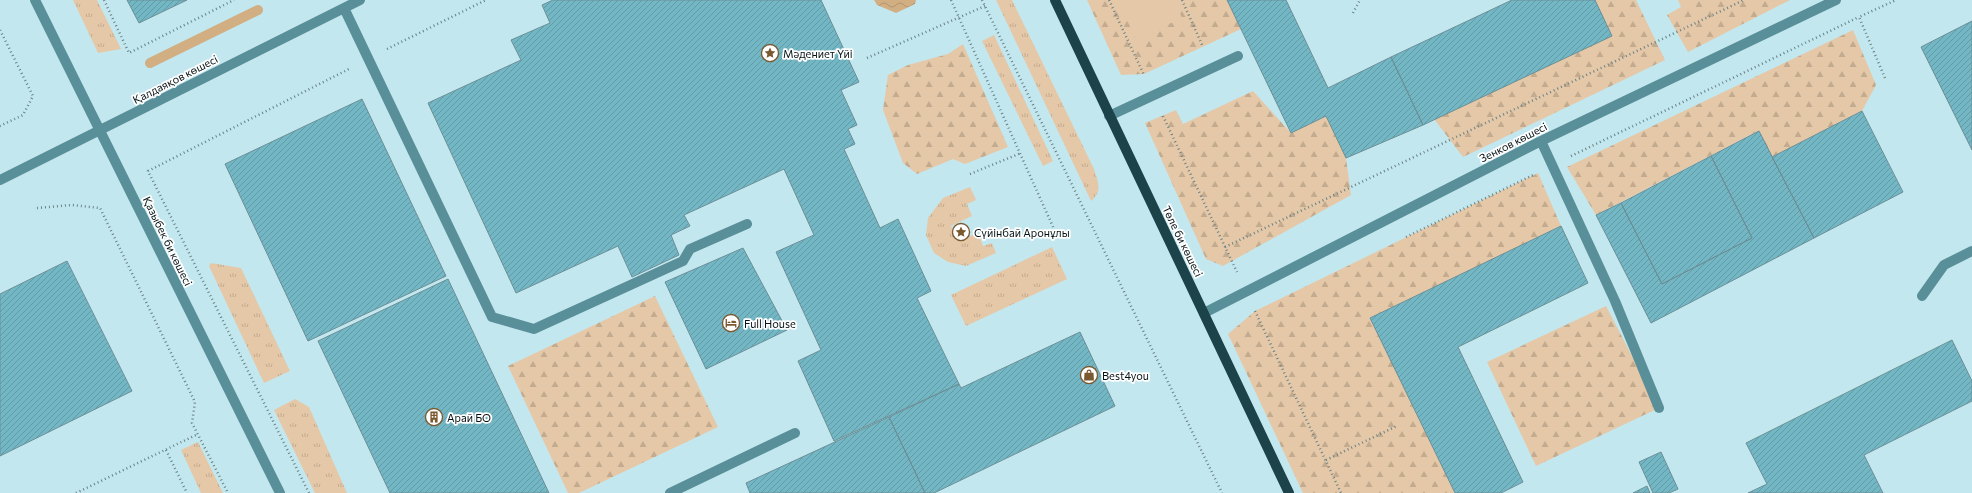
<svg xmlns="http://www.w3.org/2000/svg" width="1972" height="493" viewBox="0 0 1972 493" font-family="Commissioner,sans-serif">
<defs>
<pattern id="grass-tufts" width="24" height="20" patternUnits="userSpaceOnUse"><rect width="24" height="20" fill="#e5c8a7"/><path d="M3 7l-1-3M5 7V3M7 7l1-3M15 17l-1-3M17 17v-4M19 17l1-3" fill="none" stroke="#c3ab8f"/></pattern>
<pattern id="forest-firs" width="22" height="20" patternUnits="userSpaceOnUse"><rect width="22" height="20" fill="#e5c8a7"/><path d="M5 1l3.5 6h-7zM16 11l3.5 6h-7z" fill="#c3ab8f"/></pattern>
<pattern id="water-waves" width="16" height="10" patternUnits="userSpaceOnUse"><rect width="16" height="10" fill="#d2ae83"/><path d="M0 5q4-4 8 0t8 0" fill="none" stroke="#b39570"/></pattern>
<pattern id="building-hatch" width="6" height="6" patternUnits="userSpaceOnUse"><rect width="6" height="6" fill="#73b6c4"/><path d="M-1 1l2-2M0 6l6-6M5 7l2-2" fill="none" stroke="#629ba8"/></pattern>
</defs>
<rect width="100%" height="100%" fill="#c3e7ef"/>
<path fill="url(#grass-tufts)" d="M73 0H97L121 49 98 53Z
M996 0H1012L1094 169C1098 182 1103 191 1091 201Z
M994 35 1053 161 1043 166 982 41Z
M970 187 976 200 967 204 972 216 951 226 957 241 978 233 983 246 992 243 996 253 966 266 948 262 934 253 926 235 928 218 943 198Z
M1052 247 1067 279 966 326 951 295Z
M211 263 241 268 290 371 264 383 209 266Z
M295 399 309 407 347 493H315L274 410Z
M198 442 223 493H201L181 450Z"/>
<path fill="url(#forest-firs)" d="M1087 0H1227L1241 29 1144 74 1121 75Z
M1595 0H1636L1665 60 1463 157 1434 119Z
M1678 0H1790L1688 52 1667 15 1681 7Z
M1853 30 1876 85 1862 111 1772 157 1758 131 1596 215 1567 167Z
M963 44 1008 147 965 164 953 159 917 174 903 163 883 110 888 75 908 65 948 54Z
M1253 91 1291 133 1326 116 1346 158 1351 195 1223 266 1206 259 1145 123 1176 110 1183 124Z
M1538 173 1561 226 1370 318 1455 493H1303L1228 334 1255 311Z
M655 296 718 427 579 493H568L508 366Z
M1606 306 1659 408 1536 466 1487 362Z"/>
<path fill="#e5c8a7" d="M1119 0H1174L1182 18 1136 39Z"/>
<path fill="url(#water-waves)" d="M874 0H916L915 4 896 13 877 5Z"/>
<g fill="none" stroke-linecap="round" stroke-linejoin="round">
<path stroke="#d2ae83" stroke-width="10" d="M150 63 258 10"/>
</g>
<path fill="url(#building-hatch)" stroke="#6c8f96" d="M127 0H187L139 23Z
M553 0H821L859 82 841 90 857 125 848 129 855 144 844 149 880 228 898 219 931 291 917 298 959 384 834 441 798 361 821 350 776 252 814 235 784 169 684 215 690 226 671 235 679 255 632 277 618 246 516 293 428 103 521 60 511 40 550 23 542 5Z
M1227 0H1286L1328 88 1391 57 1423 125 1346 158 1326 116 1291 133Z
M1512 0H1595L1612 36 1423 125 1391 57Z
M1972 21V150L1921 47Z
M362 99 446 276 308 341 225 164Z
M1862 111 1903 192 1814 238 1772 157Z
M1759 131 1814 238 1651 323 1596 215 1621 203 1662 284 1752 238 1711 156Z
M1711 156 1752 238 1662 284 1621 203Z
M1561 226 1588 283 1458 347 1523 482 1501 493H1455L1370 318Z
M743 248 787 330 706 369 665 282Z
M67 261 132 391 0 456V294Z
M448 279 549 493H390L318 341Z
M1080 332 1115 406 934 493H925L889 417 959 384 961 388Z
M1952 340 1972 381V401L1864 455 1883 493H1748L1767 484 1746 443Z
M889 417 925 493H750L746 483Z
M1661 452 1678 489 1669 493H1653L1639 462Z
M1647 486 1650 493H1633Z"/>
<g fill="none" stroke-linecap="round" stroke-linejoin="round">
<path stroke="#698287" stroke-width="2.5" stroke-dasharray="1 3" stroke-linecap="butt" d="M104 0 129 53 234 0
M951 0 1054 229
M982 0 1222 493
M1109 0 1144 75
M1182 0 1203 47
M1353 13 1360 0
M0 30 33 96 23 115 0 126
M387 49 486 0
M867 58 985 6
M1885 78 1859 17 1896 0
M1163 116 1237 272
M1571 156 1859 17
M970 174 1021 153
M37 208 72 205 100 208 195 402 192 423 228 493
M1406 237 1533 175
M1225 247 1744 0
M1255 311 1341 493
M166 450 187 493
M1326 460 1397 426
M76 493 198 434
M309 493 148 171 349 69"/>
<path stroke="#598f99" stroke-width="10" d="M35 0 280 493
M344 8 492 317 534 329 683 261 690 249 747 224
M1109 116 1238 56
M1541 141 1615 301 1659 408
M0 180 360 0
M1922 296 1944 265 1972 251
M1204 313 1541 141 1836 0
M670 493 795 433"/>
<path stroke="#1d434a" stroke-width="10" d="M1055 0 1289 493"/>
</g>
<defs>
<g id="sight-ring" transform="scale(0.9)"><circle r="9.5" fill="#fff" stroke="#7a5930" stroke-width="1.5"/><path d="M0-6L1.8-2.2L6-1.7L2.9 1.2L3.7 5.4L0 3.3L-3.7 5.4L-2.9 1.2L-6-1.7L-1.8-2.2Z" fill="#7a5930"/></g>
<g id="hotel-ring" transform="scale(0.9)"><circle r="9.5" fill="#fff" stroke="#7a5930" stroke-width="1.5"/><path d="M-6-4.5h1.5V1H6V5H4.5V3h-9V5H-6ZM-4 0a1.8 1.8 0 1 1 3.6 0ZM.5 0V-2.5h3Q6-2.5 6 0Z" fill="#7a5930"/></g>
<g id="shop-ring" transform="scale(0.9)"><circle r="9.5" fill="#fff" stroke="#7a5930" stroke-width="1.5"/><path d="M-5-2.5h2.3a2.7 3.5 0 0 1 5.4 0H5L5.5 6h-11ZM-1.5-2.5h3a1.5 2.3 0 0 0-3 0Z" fill="#7a5930"/></g>
<g id="building-ring" transform="scale(0.9)"><circle r="9.5" fill="#fff" stroke="#7a5930" stroke-width="1.5"/><path d="M-4-6H4V6H1V3H-1V6H-4ZM-2.5-4.3h1.7v1.8h-1.7ZM.8-4.3h1.7v1.8H.8ZM-2.5-1h1.7V.8h-1.7ZM.8-1h1.7V.8H.8Z" fill="#7a5930"/></g>
</defs>
<g fill-rule="evenodd">
<use href="#sight-ring" x="770" y="53"/>
<use href="#sight-ring" x="961" y="232"/>
<use href="#hotel-ring" x="731" y="323"/>
<use href="#shop-ring" x="1089" y="375"/>
<use href="#building-ring" x="434" y="417"/>
</g>
<g text-anchor="middle" dominant-baseline="central" stroke-width="3.5" stroke-linejoin="round" paint-order="stroke">
<g font-size="11" fill="#051215" stroke="#fff" text-anchor="start">
<text x="783" y="53">Мәдениет Үйі</text>
<text x="974" y="232">Сүйінбай Аронұлы</text>
<text x="744" y="323">Full House</text>
<text x="1102" y="375">Best4you</text>
<text x="447" y="417">Арай БО</text>
</g>
<g font-size="11" fill="#051215" stroke="#fff">
<text transform="translate(175 79) rotate(-27)">Қалдаяқов көшесі</text>
<text transform="translate(1513 142) rotate(-27)">Зенков көшесі</text>
<text transform="translate(168 241) rotate(64)">Қазыбек би көшесі</text>
<text transform="translate(1183 241) rotate(64)">Төле би көшесі</text>
</g>
</g>
</svg>
